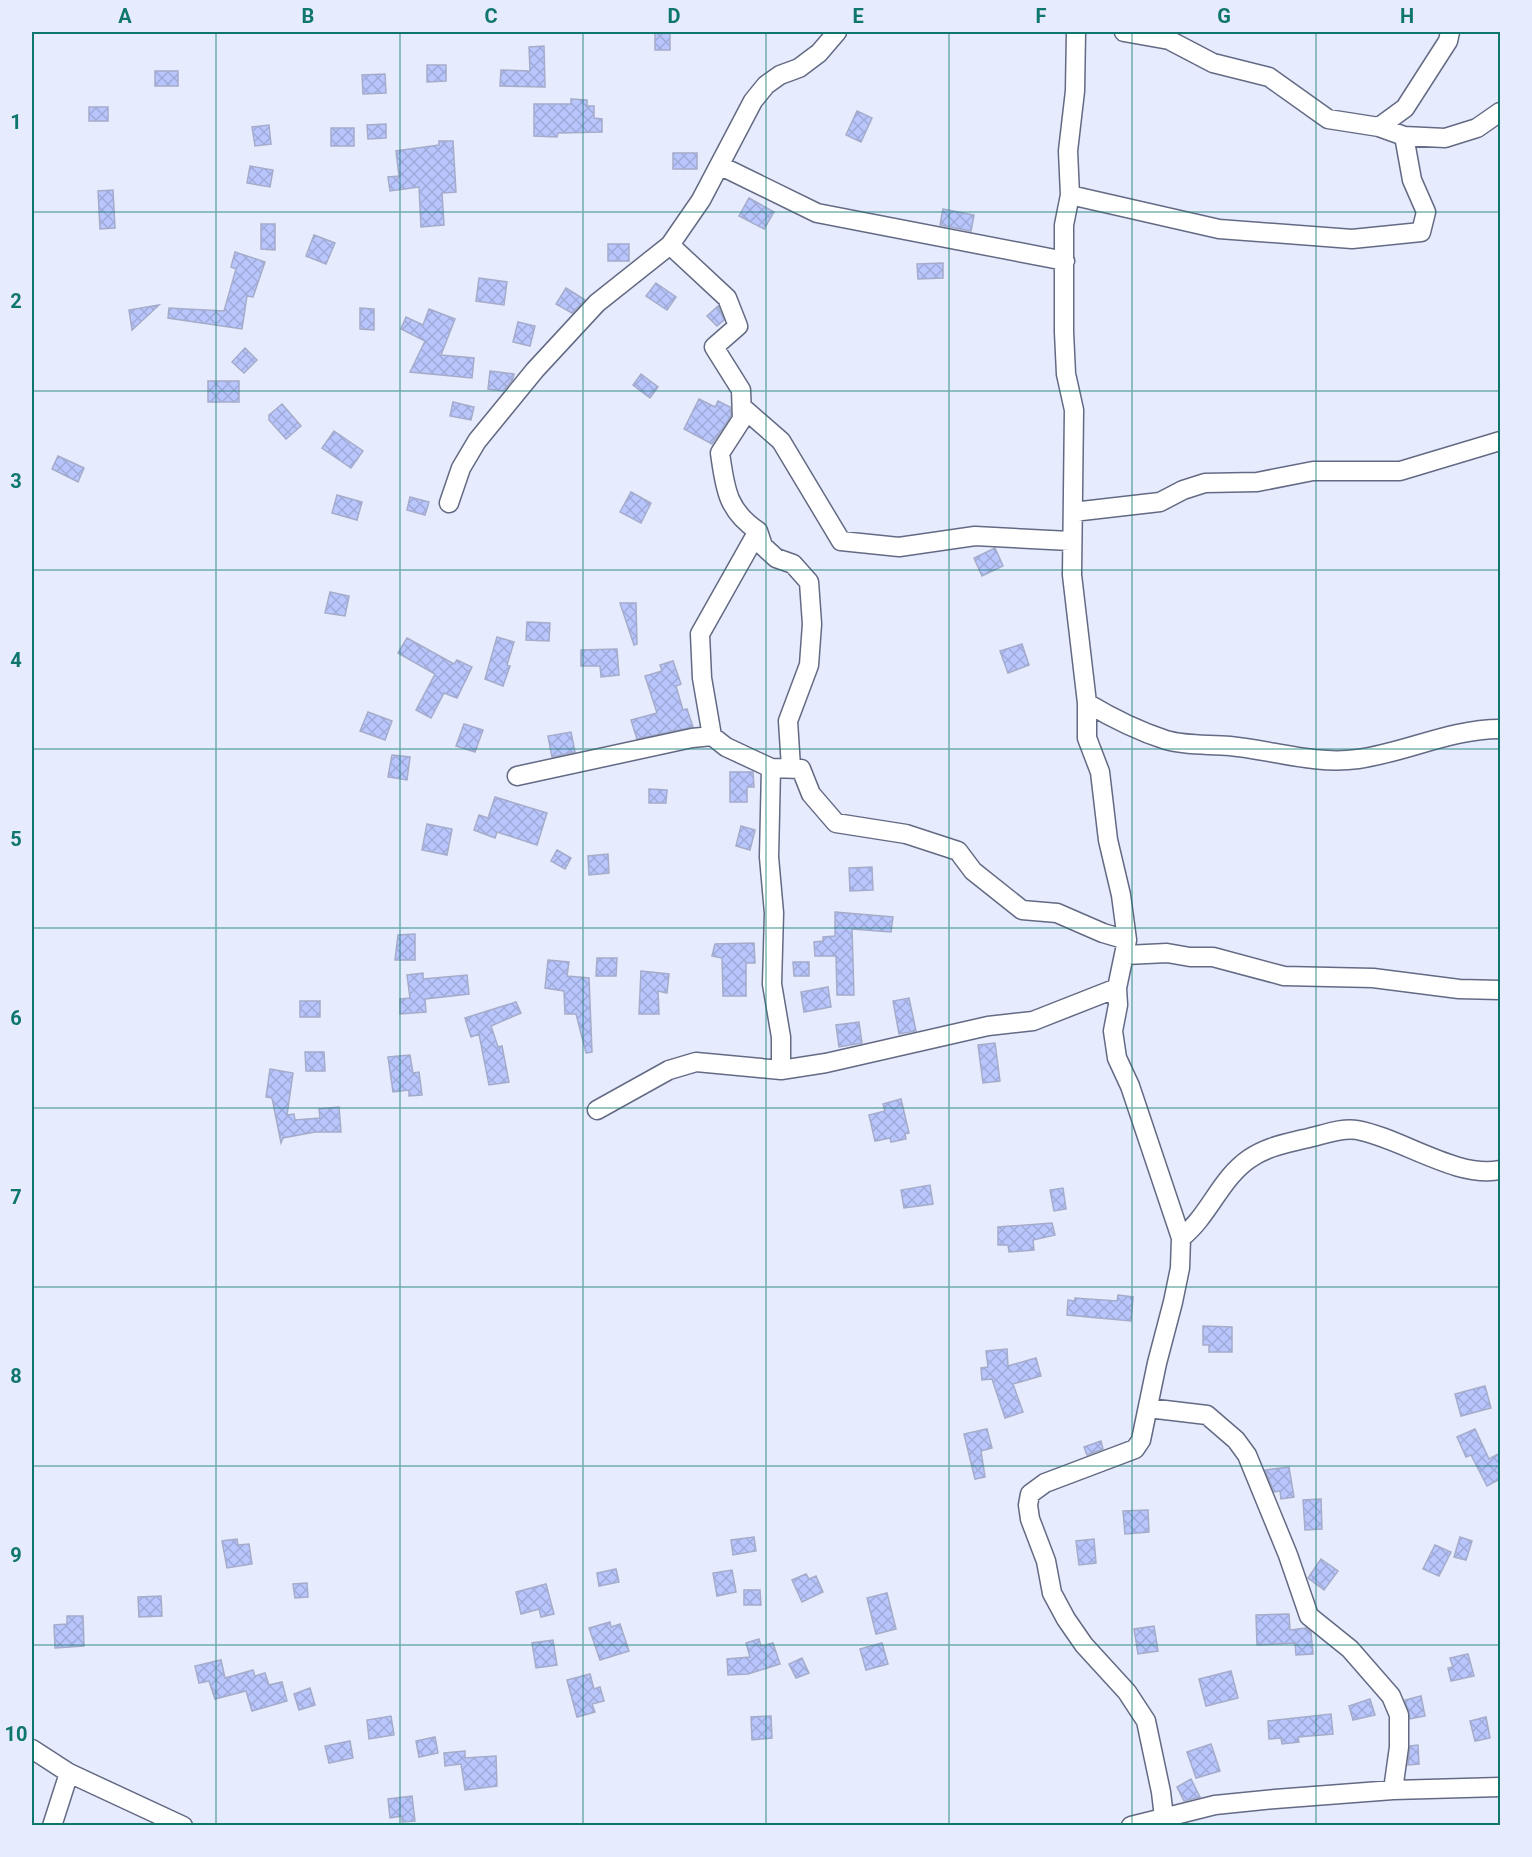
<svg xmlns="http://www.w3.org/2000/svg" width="1532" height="1857" viewBox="0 0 1532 1857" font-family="Roboto,sans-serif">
<defs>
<pattern id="building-cross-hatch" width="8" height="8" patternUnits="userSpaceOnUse" patternTransform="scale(1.5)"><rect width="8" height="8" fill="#b9c6fd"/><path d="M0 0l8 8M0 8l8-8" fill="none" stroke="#9faad9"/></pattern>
</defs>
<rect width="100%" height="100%" fill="#e6ebfd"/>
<path fill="url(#building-cross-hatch)" stroke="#a5acca" stroke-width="1.5" d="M655 32H670V50H655Z
M544 46 545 87 500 86 501 70 530 71 529 47Z
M427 65H446V81L427 82Z
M155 71H178V86H155Z
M385 74 386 93 363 94 362 75Z
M571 99 587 100V106H594V118L602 119V132L558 133 557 137 534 136V104H571Z
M89 107H108V121H89Z
M857 111 872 118 861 142 846 135Z
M386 124V138L368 139 367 125Z
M269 125 271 144 255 146 252 127Z
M331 128H354V146H331Z
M439 141H453L456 192 442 193 444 225 421 227 419 187 390 191 388 177 399 176 396 151 439 145Z
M673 153H697V169H673Z
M250 166 273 170 270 187 247 183Z
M113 190 115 228 100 229 98 191Z
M749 198 774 212 764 229 739 216Z
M943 209 974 215 971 231 940 225Z
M261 224H275V250L261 249Z
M314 235 335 243 326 264 306 256Z
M608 244H629V261H608Z
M235 252 265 262 253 297 247 296 242 329 168 318 169 308 224 311 236 269 231 267Z
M943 263V278L918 279 917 264Z
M479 278 507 282 504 305 476 301Z
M656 283 676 297 667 310 646 296Z
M566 288 585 300 572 313 556 304Z
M159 305 132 330 129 310Z
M718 306 724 320 717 326 707 316Z
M360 308 374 309V330L360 329Z
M429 309 455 319 441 355 474 358 472 378 410 372 425 341 401 329 406 317 423 325Z
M518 322 535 326 530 346 513 342Z
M245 348 257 360 244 373 232 362Z
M490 371 514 374 513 379 503 391 488 389Z
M641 374 658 387 650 398 633 385Z
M208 381H239V402H208Z
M699 399 715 407 718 401 730 407 731 416 712 444 684 429Z
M453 402 474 407 471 420 450 416Z
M282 404 301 426 286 439 269 420V415Z
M334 431 363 451 351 468 322 448Z
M58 456 84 468 78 482 52 469Z
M631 492 651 503 641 523 620 512Z
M337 495 362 502 357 520 332 513Z
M410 497 429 502 425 515 407 510Z
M995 548 1003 566 982 576 974 558Z
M330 592 349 596 345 616 325 613Z
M620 603H636L637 644 634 645Z
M527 622 550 623 549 641 526 640Z
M497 637 514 642 507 665 510 666 503 686 485 679Z
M407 638 454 664 457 660 472 667 457 698 444 693 431 718 416 710 435 674 398 653Z
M1022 644 1029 665 1008 673 1000 651Z
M617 649 619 675 601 677 600 666H581V650Z
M673 661 681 684 676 686 683 710 687 709 693 727 637 739 631 720 657 713 645 676 662 671 660 665Z
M368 712 392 721 385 740 360 731Z
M464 724 483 730 475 752 456 746Z
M571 732 575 752 552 757 548 736Z
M392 755 410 757 407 780 388 777Z
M730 772H753L754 787H747V802H730Z
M649 789 667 790 666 803H649Z
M495 797 547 813 537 845 497 832 495 838 474 830 479 815 488 818Z
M427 824 452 829 447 855 422 850Z
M741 826 755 830 750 850 736 846Z
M557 850 571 858 565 869 551 861Z
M608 854 609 873 589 875 588 856Z
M872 867 873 890 850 891 849 868Z
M835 912 893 917 891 932 852 929 854 995H837L836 956H815L814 942 823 941V937L835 936Z
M415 934V960H395L398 935Z
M754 943 755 963H746V996H723L722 958 712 956 715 944Z
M597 958H617L616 976H596Z
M548 960 569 962 567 976 589 978 592 1052 586 1053 576 1014H565L564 991 545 988Z
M793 962H809V976H794Z
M641 971 669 974 667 993 658 991 659 1014H639Z
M423 973V979L467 975 469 994 425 999 426 1012 400 1014V999L410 998 407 975Z
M828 987 831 1007 804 1012 801 992Z
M909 998 916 1031 899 1034 893 1001Z
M300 1001H320V1017H300Z
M516 1002 521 1013 491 1026 498 1047 502 1046 509 1082 489 1085 479 1034 471 1037 465 1018Z
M859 1022 862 1043 839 1047 836 1025Z
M995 1043 1000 1081 983 1083 978 1045Z
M305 1052H324L325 1071H306Z
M410 1055 413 1073 419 1072 422 1095 409 1096V1090L393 1092 388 1057Z
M270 1069 293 1073 287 1115 294 1114 295 1120 320 1118 319 1109 339 1107 341 1132H315L283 1138 281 1143 272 1098 266 1097Z
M901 1099 909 1133 905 1134 906 1139 891 1142 890 1138 875 1141 869 1115 885 1111 883 1104Z
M930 1185 933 1204 904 1208 901 1190Z
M1063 1188 1066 1209 1054 1211 1050 1190Z
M1052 1223 1055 1235 1033 1240 1034 1250 1009 1252 1008 1245H998V1227Z
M1118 1295 1133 1297 1131 1321 1067 1315 1068 1300 1075 1301V1298L1117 1301Z
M1203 1326 1232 1327V1352H1209V1345H1203Z
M1007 1349 1008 1366 1036 1358 1041 1376 1013 1384 1023 1412 1005 1418 992 1379 982 1380 981 1368 988 1367 986 1351Z
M1485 1386 1491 1408 1461 1416 1455 1394Z
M987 1429 992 1448 981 1451 985 1477 975 1479 964 1434Z
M1475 1429 1489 1459 1500 1453V1479L1487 1486 1471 1455 1466 1457 1457 1437Z
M1101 1441 1103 1449 1087 1455 1084 1447Z
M1289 1467 1294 1497 1281 1499 1280 1491 1274 1492 1265 1470Z
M1321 1499 1322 1529 1305 1530 1303 1500Z
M1148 1510 1149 1532 1125 1534 1123 1511Z
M754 1537 756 1551 733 1555 731 1540Z
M1460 1537 1472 1541 1466 1560 1454 1557Z
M237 1539 238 1545 249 1544 252 1564 227 1568 222 1541Z
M1094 1539 1096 1563 1079 1565 1076 1541Z
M1435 1545 1451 1552 1439 1576 1423 1569Z
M1321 1559 1338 1571 1324 1590 1308 1578Z
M616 1569 619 1582 599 1586 597 1573Z
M732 1570 736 1592 717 1596 713 1573Z
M806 1574 809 1579 816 1576 823 1592 802 1602 792 1580Z
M307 1583 308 1597 295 1598 293 1584Z
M546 1584 554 1614 541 1617 539 1609 521 1614 516 1592Z
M744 1590H760L761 1605H744Z
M887 1593 896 1629 876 1634 867 1598Z
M161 1596 162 1616 139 1617 138 1597Z
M1289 1614 1290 1630 1306 1628 1311 1632 1313 1654 1296 1655 1295 1643 1257 1645 1256 1615Z
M67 1616H83L84 1646 55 1648 54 1625 67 1624Z
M610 1622 611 1627 620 1624 629 1651 600 1660 589 1628Z
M1154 1626 1158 1651 1138 1654 1134 1629Z
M759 1639 761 1646 773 1643 780 1664 748 1674 728 1675 727 1659 750 1657 746 1643Z
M553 1640 557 1665 536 1668 532 1643Z
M882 1643 888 1664 866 1670 860 1649Z
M1468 1654 1474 1676 1451 1681 1448 1668 1453 1667 1450 1658Z
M802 1658 809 1673 796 1678 789 1664Z
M221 1660 225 1678 253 1670 255 1676 265 1673 269 1685 282 1682 287 1701 252 1711 246 1691 215 1699 209 1681 199 1683 195 1666Z
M1231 1671 1238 1698 1206 1706 1199 1679Z
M590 1674 594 1689 600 1687 604 1701 592 1704 595 1712 577 1717 567 1680Z
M310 1688 315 1705 299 1710 294 1694Z
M1421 1696 1425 1716 1410 1719 1405 1700Z
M1370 1699 1375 1715 1353 1720 1349 1706Z
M1331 1714 1333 1734 1298 1737 1299 1742 1282 1744 1281 1738 1269 1739 1268 1721Z
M391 1716 394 1735 369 1739 367 1720Z
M771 1716 772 1738 752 1740 751 1717Z
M1486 1717 1490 1738 1475 1741 1470 1721Z
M435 1737 438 1753 419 1757 416 1741Z
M350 1741 353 1758 329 1763 325 1746Z
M1211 1744 1220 1771 1196 1778 1187 1752Z
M1418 1745 1419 1764 1408 1765 1410 1746Z
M465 1751V1758L496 1756 497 1786 465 1790 461 1764 445 1766 444 1753Z
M1191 1779 1200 1797 1184 1801 1177 1787Z
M412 1796 415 1821 402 1822V1816L390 1818 388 1799Z"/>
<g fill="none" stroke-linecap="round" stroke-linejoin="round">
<g stroke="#636a84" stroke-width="21">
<path id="minor" d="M1076 32 1075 91 1068 151 1070 195 1064 225V332L1066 374 1074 410 1072 575 1087 703V738L1100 772 1108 840 1121 895 1127 940 1117 988 1118 1005 1113 1031 1117 1058 1130 1086 1181 1238 1180 1268 1173 1302 1157 1363 1141 1440 1135 1449 1045 1483 1030 1494 1028 1505 1030 1519 1046 1561 1052 1593 1066 1619 1084 1645 1127 1692 1146 1721 1161 1792 1165 1826
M1124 32 1169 40 1213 63 1269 77 1328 119 1379 127 1404 136 1445 138 1477 128 1500 112
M1379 127 1405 108 1448 41 1450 32
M721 166 817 213 1065 261
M1070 195 1219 229 1352 239 1421 232 1426 212 1412 180 1404 136
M670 245 727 298 738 326 714 347 741 390 742 419 720 453C725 486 726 510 758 531L763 546 776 558 793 564 809 582 812 624 809 665 788 721 791 767
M742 407 781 441 841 541 899 547 975 536 1070 541
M449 503 461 468 477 441 535 370 597 303 670 245 701 200 753 101 766 85 780 75 799 68 819 53 837 32
M1073 512 1160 502 1183 490 1205 483 1257 482 1313 471H1400L1500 441
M1087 703C1112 718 1138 731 1166 740 1186 746 1209 744 1230 746 1272 750 1315 765 1358 759 1407 752 1450 729 1500 729
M712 736 726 747 771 768
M517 776 692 738 712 736 702 678 700 634 758 531
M1126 955 1167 953 1190 957H1213L1284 976 1373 978 1459 989 1500 990
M781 1070V1037L772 984 774 913 769 857 771 768 801 769 811 794 836 823 906 834 958 851 973 871 1022 910 1057 913 1103 933 1127 940
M597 1110 669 1070 696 1062 781 1070 826 1063 988 1026 1033 1021 1117 988
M1181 1238C1209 1216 1220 1179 1249 1159 1266 1147 1284 1144 1304 1139 1320 1136 1341 1127 1357 1130 1401 1138 1457 1179 1500 1170
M1148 1408 1207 1415 1236 1440 1247 1455 1288 1555 1309 1616 1350 1649 1391 1696 1399 1715V1747L1393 1790
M32 1749 69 1773 183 1826
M52 1826 69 1773
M1131 1826 1215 1805 1275 1799 1393 1790 1500 1787"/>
</g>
<use href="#minor" stroke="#fff" stroke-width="18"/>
</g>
<path fill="none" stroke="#0f766e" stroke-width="1.5" stroke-opacity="0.55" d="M216 32V1826M400 32V1826M583 32V1826M766 32V1826M949 32V1826M1132 32V1826M1316 32V1826M32 212H1500M32 391H1500M32 570H1500M32 749H1500M32 928H1500M32 1108H1500M32 1287H1500M32 1466H1500M32 1645H1500"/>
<rect width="1532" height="1857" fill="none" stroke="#e6ebfd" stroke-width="66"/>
<rect x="33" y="33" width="1466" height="1791" fill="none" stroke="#0f766e" stroke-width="2"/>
<g font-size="20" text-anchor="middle" font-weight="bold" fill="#0f766e">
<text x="125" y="23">A</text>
<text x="308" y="23">B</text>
<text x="491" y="23">C</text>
<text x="674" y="23">D</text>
<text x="858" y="23">E</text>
<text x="1041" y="23">F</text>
<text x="1224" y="23">G</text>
<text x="1407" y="23">H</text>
<text x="16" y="129">1</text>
<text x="16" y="308">2</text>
<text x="16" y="488">3</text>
<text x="16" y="667">4</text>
<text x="16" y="846">5</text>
<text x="16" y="1025">6</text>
<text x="16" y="1204">7</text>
<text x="16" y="1383">8</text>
<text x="16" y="1562">9</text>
<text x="16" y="1741">10</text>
</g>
</svg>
